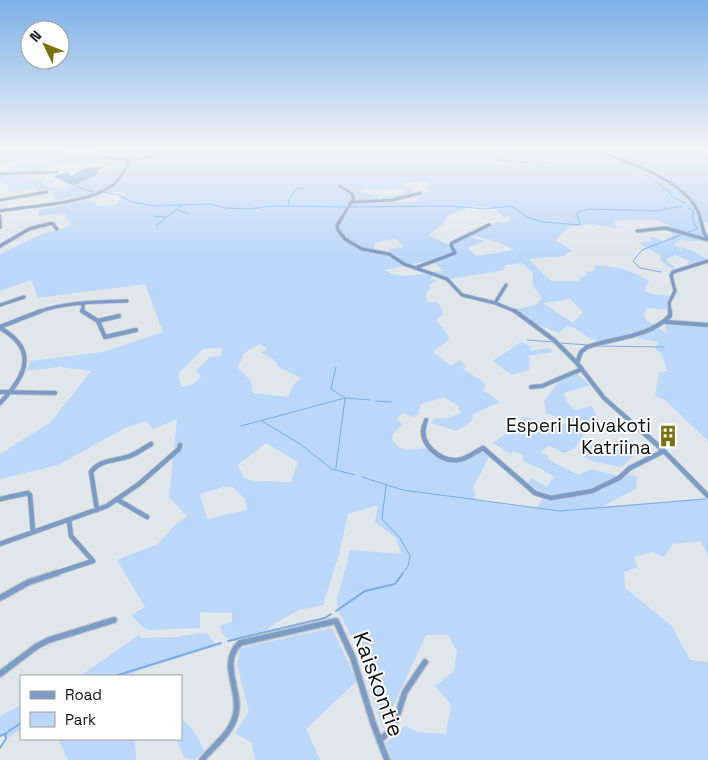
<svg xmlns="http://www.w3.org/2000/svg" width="708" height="760" viewBox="0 0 708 760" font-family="'Space Grotesk',sans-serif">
<rect width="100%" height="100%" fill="#e1e6eb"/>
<path fill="#bbd7fa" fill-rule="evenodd" d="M0 150H72L60 155 67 157 95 154 92 150H708V222L702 221 705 231 708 232V242L681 240 672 245 692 250 708 260 691 264 687 263 690 261 675 255 666 259 669 263 675 267 672 269 660 260 661 256 639 243 652 241 648 237H654L664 242 674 235 668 230 670 228 659 220H626L613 222 618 228C610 228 597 224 590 224 583 225 577 226 570 226L555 240 573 251 566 253 565 256 528 259 551 281H580V278L587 274 586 272 594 271 595 265C616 267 630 269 649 281L644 290 652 294 670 296 667 302V310L647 308 644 315 647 321 655 326 600 342 589 338 575 328 567 326 559 333 536 324 517 309 536 305 542 298 533 285V273L522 263 505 265 504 270 450 279 432 272 443 271 434 262 444 260 441 258 384 270C405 282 415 270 433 276L430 278 438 281 429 285 431 288 425 294 428 302H437L442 309 443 315 436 320 449 337 448 340 433 352 451 366 460 360 466 367 463 369C471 375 480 378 486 385L483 390 500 402 473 414 472 421 457 431 431 423 434 419 448 418 461 413 457 405 444 397 421 404 418 415 413 417 404 413 397 418 402 425 393 434 392 440C401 452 411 450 425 448 444 460 460 467 480 452L490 455 473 487 476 500 537 508 543 499 551 500 592 493 630 474 637 477 636 489 601 507 708 498V557L701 541 673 544 664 557 652 552 634 557 638 567 624 572 625 588 672 626 690 660 708 662V760H391L386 743 405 726 418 732 446 734 451 705 435 686 454 671 457 651 448 635H426L383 728 354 641 339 613 337 600 350 550 402 554 395 537 375 522 378 505 348 514 339 554 323 605 299 610 277 622 265 631 232 641 224 636 220 626 232 622V613L200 612V628L150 630 142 627 131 615 145 607 117 560 158 544 175 525 187 516 169 497 177 419 153 429 146 421 125 428 58 465 0 479V454L51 422 91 371 61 367 26 371 31 361 103 352 163 332 145 284 38 298 31 280 0 291V254L44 233 73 226 64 213 39 216V210L75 203 71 197 56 200 50 190 38 193 36 188 10 193 7 185 0 183V171L20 166 17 162 12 161 0 165ZM102 159 109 160 107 163 113 166 80 183 60 187 66 188 63 190 44 186 42 181 19 174 66 162H80L92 165ZM416 181 432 184 424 187 429 191 416 196 422 201 355 203 378 200 379 197 360 192 367 188 380 191 401 188 405 191V195L382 197V200L386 201 416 194 402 184ZM112 191 128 194 120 197 118 204 100 206 86 200ZM472 206 495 209 503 217 510 216 511 219 504 223 498 221 471 235 498 242 514 250 477 256 467 248 485 241 467 236 449 245 429 235 444 223 447 216ZM393 239 398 240 404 247 390 249 387 253 373 250 376 242ZM570 299 583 312 573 323 543 303ZM259 344 267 348 262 353 274 360 280 368 301 378 293 385 288 397 253 393 251 381 238 368 243 354ZM223 348 220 356 210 357 196 370 201 377 192 385 181 387 178 374 203 349ZM266 443 298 462 291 482 254 481 244 478 238 465ZM223 487H233L245 499 247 510 207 519 200 494Z
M666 325 708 327V441L665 400 655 396 659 373 667 371 661 353 655 349 658 342 637 338 658 328 667 333 665 328Z
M521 342 532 347 529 351 549 348 553 352 528 356 530 360 529 370 511 375 493 361Z
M577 374 590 385 564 393 567 402 575 410 592 406 596 416 593 420 576 423 546 413 544 401 560 380Z
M522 417C531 418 539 422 547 422 558 424 568 424 580 428L584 435 574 449 564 453 549 446 540 452 548 456 549 460 579 475 591 469 615 475V477C586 491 557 507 528 483L531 478 547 487 554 477 543 470 523 461V455L513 451 511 454 493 443 521 423Z
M616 441H630L640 445 630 460 621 467 592 461 579 454 588 444C598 442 604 448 615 447Z
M332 628 357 681 306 729 320 760H255L252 743 235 733 249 712 237 664 240 649 249 646Z
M204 633 209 635 216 646 139 670 129 676H80L139 635 141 638 176 637Z
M21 705V729L6 739 5 734 0 736V716Z
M181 719C192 725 199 740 204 751L195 760 185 759 176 739H181Z
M58 739H140L135 742 136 760H68Z"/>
<path fill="#7babe6" d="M93 167H101L97 175 75 185 69 184 53 176 69 172V175L72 176 78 171Z"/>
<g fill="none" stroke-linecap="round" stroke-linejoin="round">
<path stroke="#7babe6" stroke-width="1" d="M492 150 496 160 525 162 547 168
M613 150 621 158
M123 158 131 161 174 150
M147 158C164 155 183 156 198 150
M621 162 633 166 669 191 671 196 685 203
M101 167 117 160
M78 187 93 192
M103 192 119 195 132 202 154 206 210 204 226 208 249 209 273 206 347 207
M288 207 289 200 296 189 304 188
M350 207 451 206 485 209 511 206 527 217 543 222 580 225 577 213 588 209 656 211 682 206
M688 208 693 210V222L698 229 688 232
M178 210 189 214
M154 216 166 217
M156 226 182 205
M661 272 640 268 633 261 642 250 683 234
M527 340 553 342
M559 343 590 345
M599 346 664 347
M336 367 331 389 345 398 336 468
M376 401 391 402
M262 421 300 444 332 469 355 475
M241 426 345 398 370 400
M362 477 403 490 560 511 705 499
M386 485 382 519 400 538 410 556 408 566 402 574"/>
<path stroke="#7babe6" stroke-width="2" d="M336 611 365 591 395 584 403 573
M228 641 325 618 331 614
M115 676 221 643
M9 731 21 723
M0 736 7 733
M0 748 6 739 5 734"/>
<g stroke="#c0c4c8" stroke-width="4">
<path id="minor-far4" d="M595 150C628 162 696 183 701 222
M0 174 57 172
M0 200 47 192
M353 202 393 200 420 193
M0 211C34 205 84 205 113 185 120 180 124 170 129 163L123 159 104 158
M0 216V222
M339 222 354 198 351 193 340 186"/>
</g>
<g stroke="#c0c4c8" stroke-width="4.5">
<path id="minor-far3" d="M0 221V227
M340 221 337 225 338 230 345 239 362 249 389 254 404 264 447 279 462 295 495 303 517 312
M701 221 704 233 708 240
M637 231 665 228 705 239
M0 246 29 229 52 223 57 229
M415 268 455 253 451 245 452 243 489 225
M495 303 506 285
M0 305 24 297
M38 312C65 302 98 302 127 301
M83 312V304
M670 312 669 303 675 291 671 275 673 272 708 261"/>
</g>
<g stroke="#c0c4c8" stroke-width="5.5">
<path id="minor-far2" d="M82 311 98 321 105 337 136 330
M515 311 554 340 577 363 604 398 637 427
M98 321 119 316
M666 322 708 325
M0 327 41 311
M0 328C39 350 26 376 0 403
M577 363 581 352 587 347C616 337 647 338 670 316V311
M531 387 542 386 582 369
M0 392 55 393
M424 427 426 420"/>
</g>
<g stroke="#c0c4c8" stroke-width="6">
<path id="minor-far1" d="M424 426C419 444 440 462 458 460 467 459 475 452 483 448L535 493 551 498 592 491 619 478 630 468 664 451
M636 426 664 451 708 496
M0 499 28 493 30 495 33 532
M118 500 147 517
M97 510 91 472C100 459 117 461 130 456 138 453 144 448 151 444
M0 544 107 506 139 484 179 449 180 445
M53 574 93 561 71 536 69 520"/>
</g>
<g stroke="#c0c4c8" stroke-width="8">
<path id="minor" d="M0 598 29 582 57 573
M0 674 37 646 49 640 114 620
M380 740 393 728 405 692 425 662
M202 760C213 746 230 735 235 717 243 692 218 664 240 643L336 621 353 658 373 723 387 760"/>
</g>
<use href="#minor-far4" stroke="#7a9cc6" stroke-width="2.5"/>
<use href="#minor-far3" stroke="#7a9cc6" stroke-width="3"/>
<use href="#minor-far2" stroke="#7a9cc6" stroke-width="4"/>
<use href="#minor-far1" stroke="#7a9cc6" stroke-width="4.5"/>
<use href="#minor" stroke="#7a9cc6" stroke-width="5.5"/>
</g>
<linearGradient id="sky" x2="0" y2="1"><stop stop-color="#7cb0e7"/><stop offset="0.58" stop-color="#f2f4f6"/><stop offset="1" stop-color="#f2f4f6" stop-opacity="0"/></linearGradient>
<rect width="708" height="257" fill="url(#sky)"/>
<defs>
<g id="building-bare" transform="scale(1.725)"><path d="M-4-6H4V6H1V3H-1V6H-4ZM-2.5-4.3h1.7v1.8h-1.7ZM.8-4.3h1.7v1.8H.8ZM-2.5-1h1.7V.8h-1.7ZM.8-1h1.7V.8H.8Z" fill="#7a7112" stroke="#fff" stroke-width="2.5" paint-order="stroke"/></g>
</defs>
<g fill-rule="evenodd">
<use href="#building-bare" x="668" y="436"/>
</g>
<g text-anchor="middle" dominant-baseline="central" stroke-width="4" stroke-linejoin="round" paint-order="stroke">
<g font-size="19" fill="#101113" stroke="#fff" text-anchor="end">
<text x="651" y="425">Esperi Hoivakoti<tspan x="651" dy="22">Katriina</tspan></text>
</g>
<g font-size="22" fill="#101113" stroke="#fff">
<text transform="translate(379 684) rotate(70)">Kaiskontie</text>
</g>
</g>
<rect x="20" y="675" width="162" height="65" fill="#ffffff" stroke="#9fa0a1"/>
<rect x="30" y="691" width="25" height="8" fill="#7a9cc6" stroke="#9fa0a1"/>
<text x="65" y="700" font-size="15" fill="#101113">Road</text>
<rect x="30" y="712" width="25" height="15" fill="#bbd7fa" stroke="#9fa0a1"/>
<text x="65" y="725" font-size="15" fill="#101113">Park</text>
<g transform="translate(45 45) rotate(313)"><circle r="24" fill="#ffffff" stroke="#9fa0a1"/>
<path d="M0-4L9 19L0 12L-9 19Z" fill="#7a7112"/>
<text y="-8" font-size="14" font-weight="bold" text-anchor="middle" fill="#101113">N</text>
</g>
</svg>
